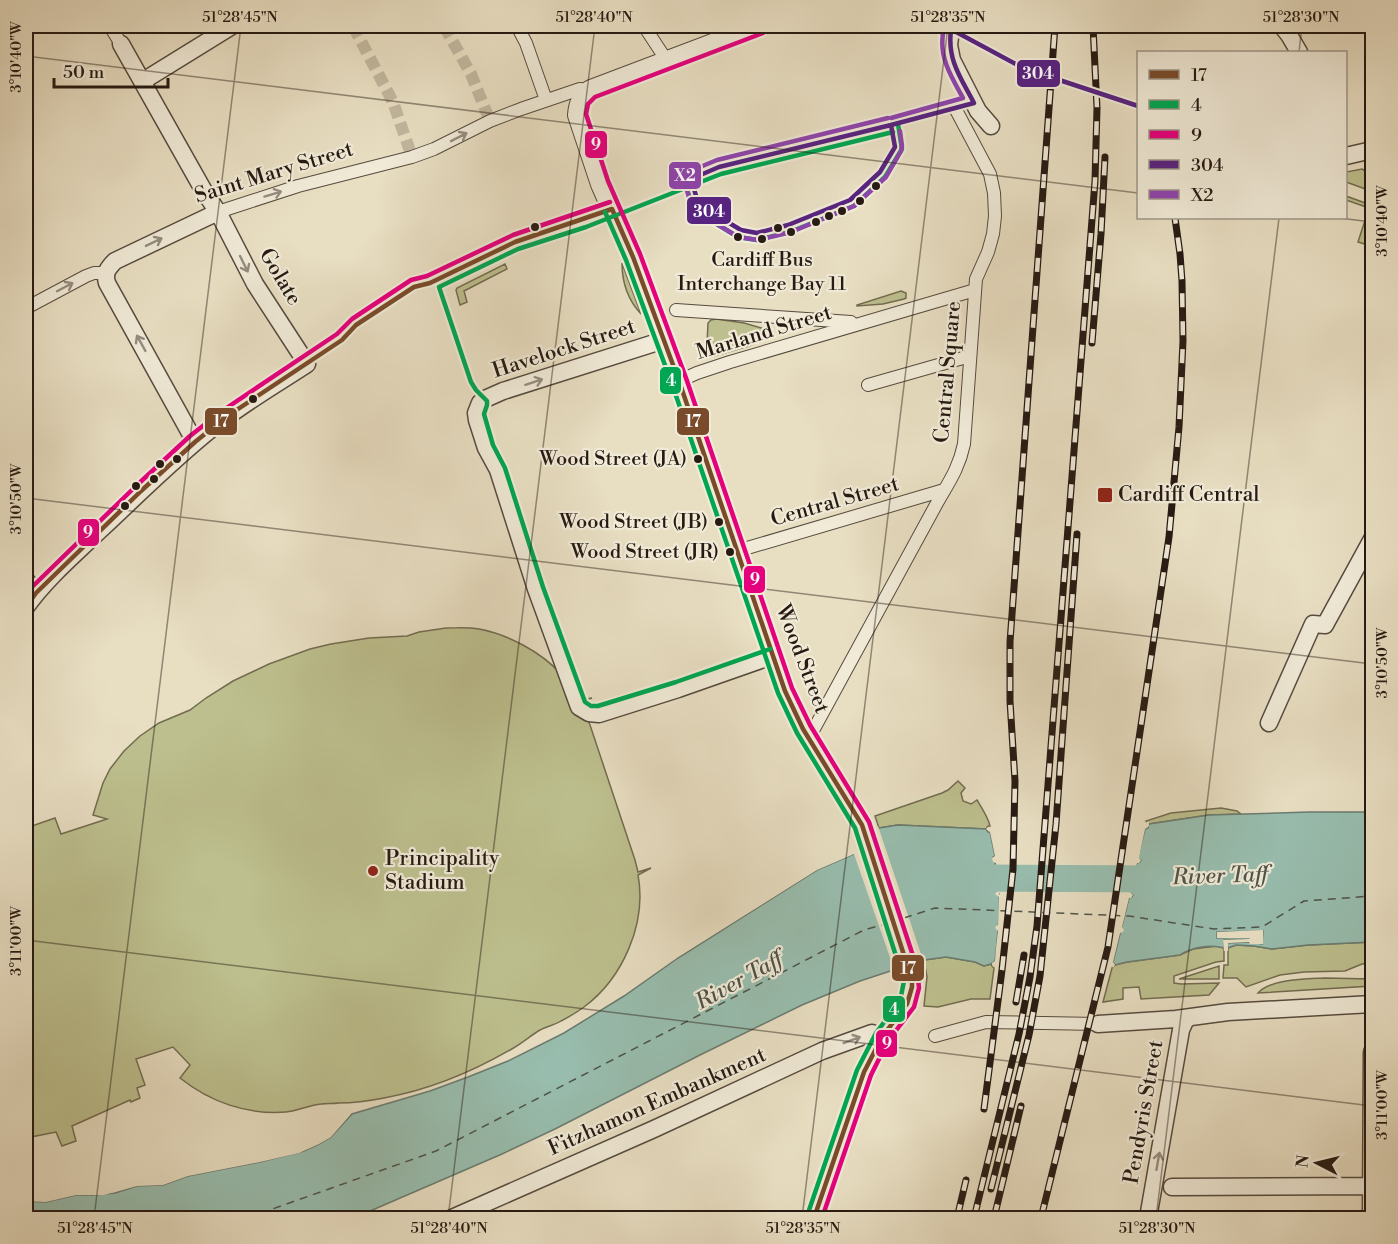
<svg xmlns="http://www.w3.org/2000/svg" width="1398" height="1244" viewBox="0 0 1398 1244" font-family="'Libre Bodoni',serif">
<rect width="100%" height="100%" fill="#e8dec2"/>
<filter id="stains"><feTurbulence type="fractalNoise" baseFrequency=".00333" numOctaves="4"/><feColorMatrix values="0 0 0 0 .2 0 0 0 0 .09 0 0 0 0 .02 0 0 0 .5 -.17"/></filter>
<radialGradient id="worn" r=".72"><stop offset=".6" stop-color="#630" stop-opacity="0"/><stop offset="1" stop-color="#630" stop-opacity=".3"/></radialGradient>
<path fill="#bdbf8e" stroke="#726c50" stroke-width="1.5" d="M1362 169 1372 175V190H1368L1346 182V172Z
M1346 196 1368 204 1372 209V239L1368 245 1358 242 1369 208 1346 200Z
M622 263 641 314C627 299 622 283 622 263Z
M505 264 507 269 464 291 467 302 460 305 456 290 457 288Z
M901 291 906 293V298L904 299 883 304 857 306V305Z
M716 319 744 323 768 330 770 336 749 346 714 356H709L707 344 708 323 711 320Z
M446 628C457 628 468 627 479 629 507 634 541 652 560 673 567 682 573 691 580 700L592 698 581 702 590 725 635 860 638 872 651 868 638 875C647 923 623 978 584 1007 577 1012 569 1017 561 1021 555 1025 547 1026 540 1030 530 1036 521 1044 510 1050 470 1073 429 1090 384 1098 369 1101 354 1103 339 1103 333 1104 327 1103 321 1104 309 1105 298 1111 286 1112 247 1115 210 1102 180 1078L190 1065 173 1047 136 1059 145 1085 137 1088 140 1098 131 1102 130 1100 72 1126 76 1141 62 1146 56 1132 26 1138V828L55 818 61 834 107 819 93 815 103 783 110 769 124 751 140 736 159 723 190 710 206 698 233 681 269 664 310 649 331 644 369 638 407 636 419 632Z
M958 781 965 788 961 793 963 801 971 804 977 800C982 808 988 817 990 826H988L986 829 898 825 879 828 875 816 942 793 948 790Z
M1221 808 1237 811 1241 814 1209 815 1149 824 1146 821 1171 813Z
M1372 942V963L1362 964 1345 971 1304 972 1280 975 1246 987 1237 978H1223L1224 965H1228V948L1236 945 1254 946 1272 949 1308 945Z
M1217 946 1224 948V961L1216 962 1174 976V983L1181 984 1219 983 1209 995 1141 999 1139 987 1123 988V999L1103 1002 1112 968 1115 965 1127 962 1180 955 1193 949Z
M946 957 975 962 984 966 991 964 992 966 994 968 990 999H971L938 1007 924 1006 927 977 924 960Z
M1219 966V979H1179Z
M1324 978 1372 979V986L1258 993C1270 979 1307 979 1324 978Z"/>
<path fill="#98bdae" stroke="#6a7c70" stroke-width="1.5" d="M1310 812H1372V942L1308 945 1272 949 1254 946 1236 945 1228 948 1227 943 1250 942 1262 944 1263 931 1217 932V938L1250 937V939L1224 940V948C1211 944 1192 947 1180 955L1127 962 1115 965 1113 962 1129 898 1132 897 1133 895 1130 893 1137 863 1140 862 1141 860 1138 858 1145 829 1148 828 1149 824 1209 815Z
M898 825 986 829 988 832H990L995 856 993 857C1004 882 998 934 995 961L992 963 991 964 984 966 975 962 946 957 924 960 860 981 802 1005 700 1055 555 1129 502 1154 354 1218H26V1201L46 1202 76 1195H93L115 1193 137 1186 163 1185 188 1176 260 1162 304 1151 319 1144 331 1137 352 1114 430 1091 468 1077 508 1061 564 1033 624 996 678 958 817 870 854 854V852L879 828Z"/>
<path fill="#e8dec2" d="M1147 822H1149V826L1145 829 1139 858 1141 860 1139 863H1137L1130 892 1133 895 1131 898H1129L1122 927 1124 930 1123 932 1120 933 1113 962 1115 965 1113 968 1110 962 1117 932 1120 929 1119 926 1126 897 1128 895 1127 892 1134 862 1136 860V857L1142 828Z
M878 826 924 963 895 972 854 854 817 870 681 955 683 951 815 868 851 853Z
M988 827 993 831 998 856 995 859 999 862 1001 891 999 894 1002 896 1001 926 999 928 1001 931 998 962 993 967 992 963 995 961 996 948 998 931 995 928 996 926 998 925 999 897 995 894 998 890 996 863 993 862 992 858 995 856 990 832 986 829Z
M1263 930V944H1250L1249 942 1228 943V951H1224L1223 940 1249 939 1250 938H1217V932Z
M349 1112 350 1115 331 1137 319 1144 299 1153 260 1162 188 1176 163 1185 137 1186 104 1195H76L46 1202 26 1201V1198L46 1199 75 1192H103L136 1183 163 1182 188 1173 260 1159 298 1150 318 1142 329 1134Z"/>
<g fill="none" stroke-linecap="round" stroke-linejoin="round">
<path stroke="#98bdae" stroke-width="27" d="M960 882 992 878 1171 879"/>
<path stroke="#4e5349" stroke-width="1.5" stroke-dasharray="8 6" stroke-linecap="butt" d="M904 918 935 908 1129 916 1214 929 1262 927 1304 901 1372 896
M247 1218 436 1151 864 930 885 924"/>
<path stroke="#c1b79f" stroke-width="12" stroke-dasharray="12 6" stroke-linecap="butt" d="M353 26 393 102 412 157
M444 26 471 74 490 121"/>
<g stroke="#564b3f" stroke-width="14">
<path id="pedestrian" d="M110 26 121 44
M517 26 526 43 546 100
M644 26 667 61
M218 212 298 186 412 157 434 149 490 121 521 109 580 89 591 90
M26 308 86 276 94 273H106
M676 310 851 322
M679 381 697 373 730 362 975 290
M868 385 970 356
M737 551 944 490
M809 738 937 503C949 482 959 468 964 444L976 279 988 252 993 234 995 216 994 193 990 174 955 108
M935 1036 986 1022 1098 1024"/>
</g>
<g stroke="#564b3f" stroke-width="19">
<path id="minor" d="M945 26 951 30 949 45 952 60 978 111 991 126
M1282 26 1289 35 1299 52
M143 81 232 26
M1346 156 1372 150
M664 340 503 391 485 399 480 403 476 413 477 420 486 448 498 470 536 589 579 707 589 713 599 714 678 689 772 656
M195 442 107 283C104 273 108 268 115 261L218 212
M26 580 36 593
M26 607C46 579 73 556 98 532 138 495 176 456 220 422 247 401 278 383 307 364L255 284 218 212 205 193 121 44
M1269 723 1313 624 1325 625 1372 539
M1098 1024 1176 1019 1228 1012 1372 1004
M1172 1187 1372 1186
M452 1218 654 1129 822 1051 872 1033 882 1037
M1148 1218 1181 1030 1185 1021 1190 1017
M1371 1218 1372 1052"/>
</g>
<g stroke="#564b3f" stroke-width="22">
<path id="tertiary" d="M760 26 591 90C582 97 579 103 578 115L601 184 633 257 679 381 785 691 803 729 851 806 862 825 910 970 912 987 907 1004 882 1037 864 1072 814 1218"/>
</g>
<use href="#pedestrian" stroke="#f0ead7" stroke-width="12"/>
<use href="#minor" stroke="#f0ead7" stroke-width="16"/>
<use href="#tertiary" stroke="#f0ead7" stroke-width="20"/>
<g stroke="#261a13" stroke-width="7">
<path id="rail" d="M1092 343 1101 234 1105 157
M1016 1002 1024 955
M984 1109 1002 970 1013 869 1015 781 1010 701V642L1055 26
M991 1189 1029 1035 1040 976 1056 824 1077 534
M957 1218 966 1180
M974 1218 1019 1034 1030 977 1037 926 1095 181 1097 108 1093 26
M994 1218 1021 1106
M1041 1218 1108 947 1169 537 1179 427 1183 341 1182 281 1180 254 1175 218"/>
</g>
<use href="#rail" stroke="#f0ead7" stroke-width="4.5" stroke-dasharray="14" stroke-linecap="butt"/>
<g stroke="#f0ead7" stroke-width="9">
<path id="bus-1" d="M612 209 633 257 679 381 785 691 803 729 862 825 912 980V987L907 1004 882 1037 864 1072 814 1218
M26 607 36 593 141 491 195 442 226 417 342 340 356 325 414 287 430 283 515 242 612 209"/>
</g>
<g stroke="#f0ead7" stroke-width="9">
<path id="bus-2" d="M684 181 692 204 705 217 738 237 757 240 790 232 854 206 885 177 902 149 898 124
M605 212 626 260 672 384 778 693 797 733 855 828 904 981 900 1001 876 1033 857 1070 807 1216
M770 649 676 682 598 706H591L585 702 543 587 505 468 493 445 484 414 487 405V401L476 390 471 382 439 287 518 249 586 227 721 174 893 132"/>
</g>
<g stroke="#f0ead7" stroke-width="9">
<path id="bus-3" d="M763 33 595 97 588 104 586 114 608 181 640 254 686 378 792 688 810 725 869 822 917 968 919 988 914 1007 888 1041 871 1075 822 1218
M26 595 31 588 136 486 190 436 222 411 337 334 352 319 411 280 427 276 513 235 610 202"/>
</g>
<g stroke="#f0ead7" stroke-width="9">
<path id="bus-4" d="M945 26 1023 68 1138 106
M891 125 895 147 880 172 850 200 788 225 757 233 741 230 709 211 697 199 691 179 719 167Z
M891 125 974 103C961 78 947 60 951 30"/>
</g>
<g stroke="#f0ead7" stroke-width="9">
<path id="bus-5" d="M888 118 717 160 688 172 685 175 684 180 690 201 704 216 738 237 758 240 791 232 854 206 886 177 901 151 902 146 900 131
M891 118 963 98C952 78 939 58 943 34L941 32"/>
</g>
<use href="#bus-1" stroke="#7a4b2a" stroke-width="4.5"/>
<use href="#bus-2" stroke="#00a651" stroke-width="4.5"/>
<use href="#bus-3" stroke="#e5007d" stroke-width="4.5"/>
<use href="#bus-4" stroke="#572381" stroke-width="4.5"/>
<use href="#bus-5" stroke="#8e44ad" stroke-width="4.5"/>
</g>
<defs><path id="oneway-shaft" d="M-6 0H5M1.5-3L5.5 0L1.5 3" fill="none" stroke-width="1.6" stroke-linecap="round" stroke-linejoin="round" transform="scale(1.5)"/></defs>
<g stroke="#958c7f">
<use href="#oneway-shaft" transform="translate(459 137) rotate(-27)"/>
<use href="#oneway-shaft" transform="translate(273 194) rotate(-17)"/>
<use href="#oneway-shaft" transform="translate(154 242) rotate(-26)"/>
<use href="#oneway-shaft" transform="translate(244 264) rotate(64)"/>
<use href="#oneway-shaft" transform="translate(65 287) rotate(-28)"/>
<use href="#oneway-shaft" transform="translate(141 343) rotate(-119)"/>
<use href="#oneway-shaft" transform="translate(534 382) rotate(-18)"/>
<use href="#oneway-shaft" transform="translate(852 1040) rotate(-20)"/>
<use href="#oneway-shaft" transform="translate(1158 1161) rotate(-80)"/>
</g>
<path fill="none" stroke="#261a13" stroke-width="1.5" stroke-opacity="0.45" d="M1299 52 1302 26M26 56 1138 193M1339 218 1372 222M26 498 1372 664M26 940 1372 1106M94 1218 241 26M448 1218 595 26M802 1218 948 26M1156 1218 1279 218"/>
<g fill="#261a13" stroke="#f0ead7" stroke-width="2">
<circle cx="876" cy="186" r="5"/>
<circle cx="860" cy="201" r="5"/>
<circle cx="842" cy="211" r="5"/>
<circle cx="829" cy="216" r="5"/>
<circle cx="816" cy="222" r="5"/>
<circle cx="535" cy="227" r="5"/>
<circle cx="778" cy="228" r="5"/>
<circle cx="791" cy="232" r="5"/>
<circle cx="738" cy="237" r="5"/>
<circle cx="762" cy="239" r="5"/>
<circle cx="253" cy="399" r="5"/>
<circle cx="177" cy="459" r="5"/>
<circle cx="698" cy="459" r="5"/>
<circle cx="160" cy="464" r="5"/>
<circle cx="154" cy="479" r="5"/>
<circle cx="136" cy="486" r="5"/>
<circle cx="125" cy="506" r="5"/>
<circle cx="719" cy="522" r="5"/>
<circle cx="730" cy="552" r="5"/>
</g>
<g fill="#8f2418" stroke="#f0ead7" stroke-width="2">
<rect x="1097" y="487" width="16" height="16" rx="3"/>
<circle cx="373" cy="871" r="6"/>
</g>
<g text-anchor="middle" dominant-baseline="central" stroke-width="4.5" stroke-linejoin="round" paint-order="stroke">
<g font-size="20" fill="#261a13" stroke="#f0ead7" text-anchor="end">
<text x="762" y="260" text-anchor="middle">Cardiff Bus<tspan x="762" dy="24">Interchange Bay 11</tspan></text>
<text x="687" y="459">Wood Street (JA)</text>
<text x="708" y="522">Wood Street (JB)</text>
<text x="719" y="552">Wood Street (JR)</text>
</g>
<g font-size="21" fill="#261a13" stroke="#f0ead7">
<text transform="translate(274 173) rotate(-17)">Saint Mary Street</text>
<text transform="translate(280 277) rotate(59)">Golate</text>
<text transform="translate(764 333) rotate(-17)">Marland Street</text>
<text transform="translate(564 349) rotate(-18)">Havelock Street</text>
<text transform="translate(948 372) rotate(-85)">Central Square</text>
<text transform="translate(835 502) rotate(-16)">Central Street</text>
<text transform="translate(802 659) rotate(69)">Wood Street</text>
<text transform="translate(657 1102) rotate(-24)">Fitzhamon Embankment</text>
<text transform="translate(1144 1112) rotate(-80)">Pendyris Street</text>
</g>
<g font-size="21" fill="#261a13" stroke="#f0ead7" text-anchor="start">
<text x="1118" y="495">Cardiff Central</text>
<text x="385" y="859">Principality<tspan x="385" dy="24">Stadium</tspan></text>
</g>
<g font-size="22" font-style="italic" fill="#4e5349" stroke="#f0ead7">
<text transform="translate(1220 876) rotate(-2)">River Taff</text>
<text transform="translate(739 981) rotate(-29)">River Taff</text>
</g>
</g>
<g stroke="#f0ead7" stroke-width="2">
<rect x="1016" y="59" width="45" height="29" rx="6" fill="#572381"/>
<rect x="584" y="130" width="24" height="29" rx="6" fill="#e5007d"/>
<rect x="668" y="161" width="34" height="29" rx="6" fill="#8e44ad"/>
<rect x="686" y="196" width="46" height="29" rx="6" fill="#572381"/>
<rect x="659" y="366" width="23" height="29" rx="6" fill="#00a651"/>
<rect x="204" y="407" width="34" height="29" rx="6" fill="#7a4b2a"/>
<rect x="676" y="407" width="34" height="29" rx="6" fill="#7a4b2a"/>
<rect x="77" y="518" width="23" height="29" rx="6" fill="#e5007d"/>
<rect x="743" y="565" width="23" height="29" rx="6" fill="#e5007d"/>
<rect x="891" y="954" width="34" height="28" rx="6" fill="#7a4b2a"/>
<rect x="882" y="995" width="24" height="28" rx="6" fill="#00a651"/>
<rect x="875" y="1029" width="23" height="29" rx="6" fill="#e5007d"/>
</g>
<g font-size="16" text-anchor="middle" font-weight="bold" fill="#fff">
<text x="1038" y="79">304</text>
<text x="596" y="150">9</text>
<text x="685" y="181">X2</text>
<text x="709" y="217">304</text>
<text x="671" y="386">4</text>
<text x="221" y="427">17</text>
<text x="693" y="427">17</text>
<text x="88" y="538">9</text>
<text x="755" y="585">9</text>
<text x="908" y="974">17</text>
<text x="894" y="1015">4</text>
<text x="887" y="1049">9</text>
</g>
<rect width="1398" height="1244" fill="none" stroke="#e8dec2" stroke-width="66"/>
<rect x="1137" y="51" width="210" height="168" fill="#f0ead7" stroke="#9f9789" stroke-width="1.5"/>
<rect x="1149" y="70" width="30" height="9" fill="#7a4b2a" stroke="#9f9789" stroke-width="1.5"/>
<text x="1191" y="81" font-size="18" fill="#261a13">17</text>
<rect x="1149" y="100" width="30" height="9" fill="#00a651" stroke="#9f9789" stroke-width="1.5"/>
<text x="1191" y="111" font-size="18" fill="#261a13">4</text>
<rect x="1149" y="130" width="30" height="9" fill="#e5007d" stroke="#9f9789" stroke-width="1.5"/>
<text x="1191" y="141" font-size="18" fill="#261a13">9</text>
<rect x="1149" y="160" width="30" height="9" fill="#572381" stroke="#9f9789" stroke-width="1.5"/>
<text x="1191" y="171" font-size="18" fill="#261a13">304</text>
<rect x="1149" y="190" width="30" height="9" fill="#8e44ad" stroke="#9f9789" stroke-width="1.5"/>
<text x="1191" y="201" font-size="18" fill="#261a13">X2</text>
<g transform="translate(1317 1163) rotate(277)" stroke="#f0ead7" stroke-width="4.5" paint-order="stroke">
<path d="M0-4.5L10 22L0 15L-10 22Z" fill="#261a13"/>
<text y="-9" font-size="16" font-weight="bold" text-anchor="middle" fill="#261a13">N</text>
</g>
<path d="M54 78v9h114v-9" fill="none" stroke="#261a13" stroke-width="3"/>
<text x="63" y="78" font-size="18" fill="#261a13" stroke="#f0ead7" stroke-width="4.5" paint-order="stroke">50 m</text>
<rect x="33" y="33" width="1332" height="1178" fill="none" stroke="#261a13" stroke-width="2"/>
<g font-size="15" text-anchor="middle" fill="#261a13">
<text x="240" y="22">51°28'45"N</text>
<text x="594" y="22">51°28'40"N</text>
<text x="948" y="22">51°28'35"N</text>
<text x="1301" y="22">51°28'30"N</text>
<text transform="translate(16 57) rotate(-90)" y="5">3°10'40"W</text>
<text transform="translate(1382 221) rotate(-90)" y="5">3°10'40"W</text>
<text transform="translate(16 499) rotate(-90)" y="5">3°10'50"W</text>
<text transform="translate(1382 663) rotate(-90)" y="5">3°10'50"W</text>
<text transform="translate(16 941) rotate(-90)" y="5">3°11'00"W</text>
<text transform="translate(1382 1105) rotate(-90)" y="5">3°11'00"W</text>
<text x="95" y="1233">51°28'45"N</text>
<text x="449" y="1233">51°28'40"N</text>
<text x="803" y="1233">51°28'35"N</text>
<text x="1157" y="1233">51°28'30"N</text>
</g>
<rect width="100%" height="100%" filter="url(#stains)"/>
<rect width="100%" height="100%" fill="url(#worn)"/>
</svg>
